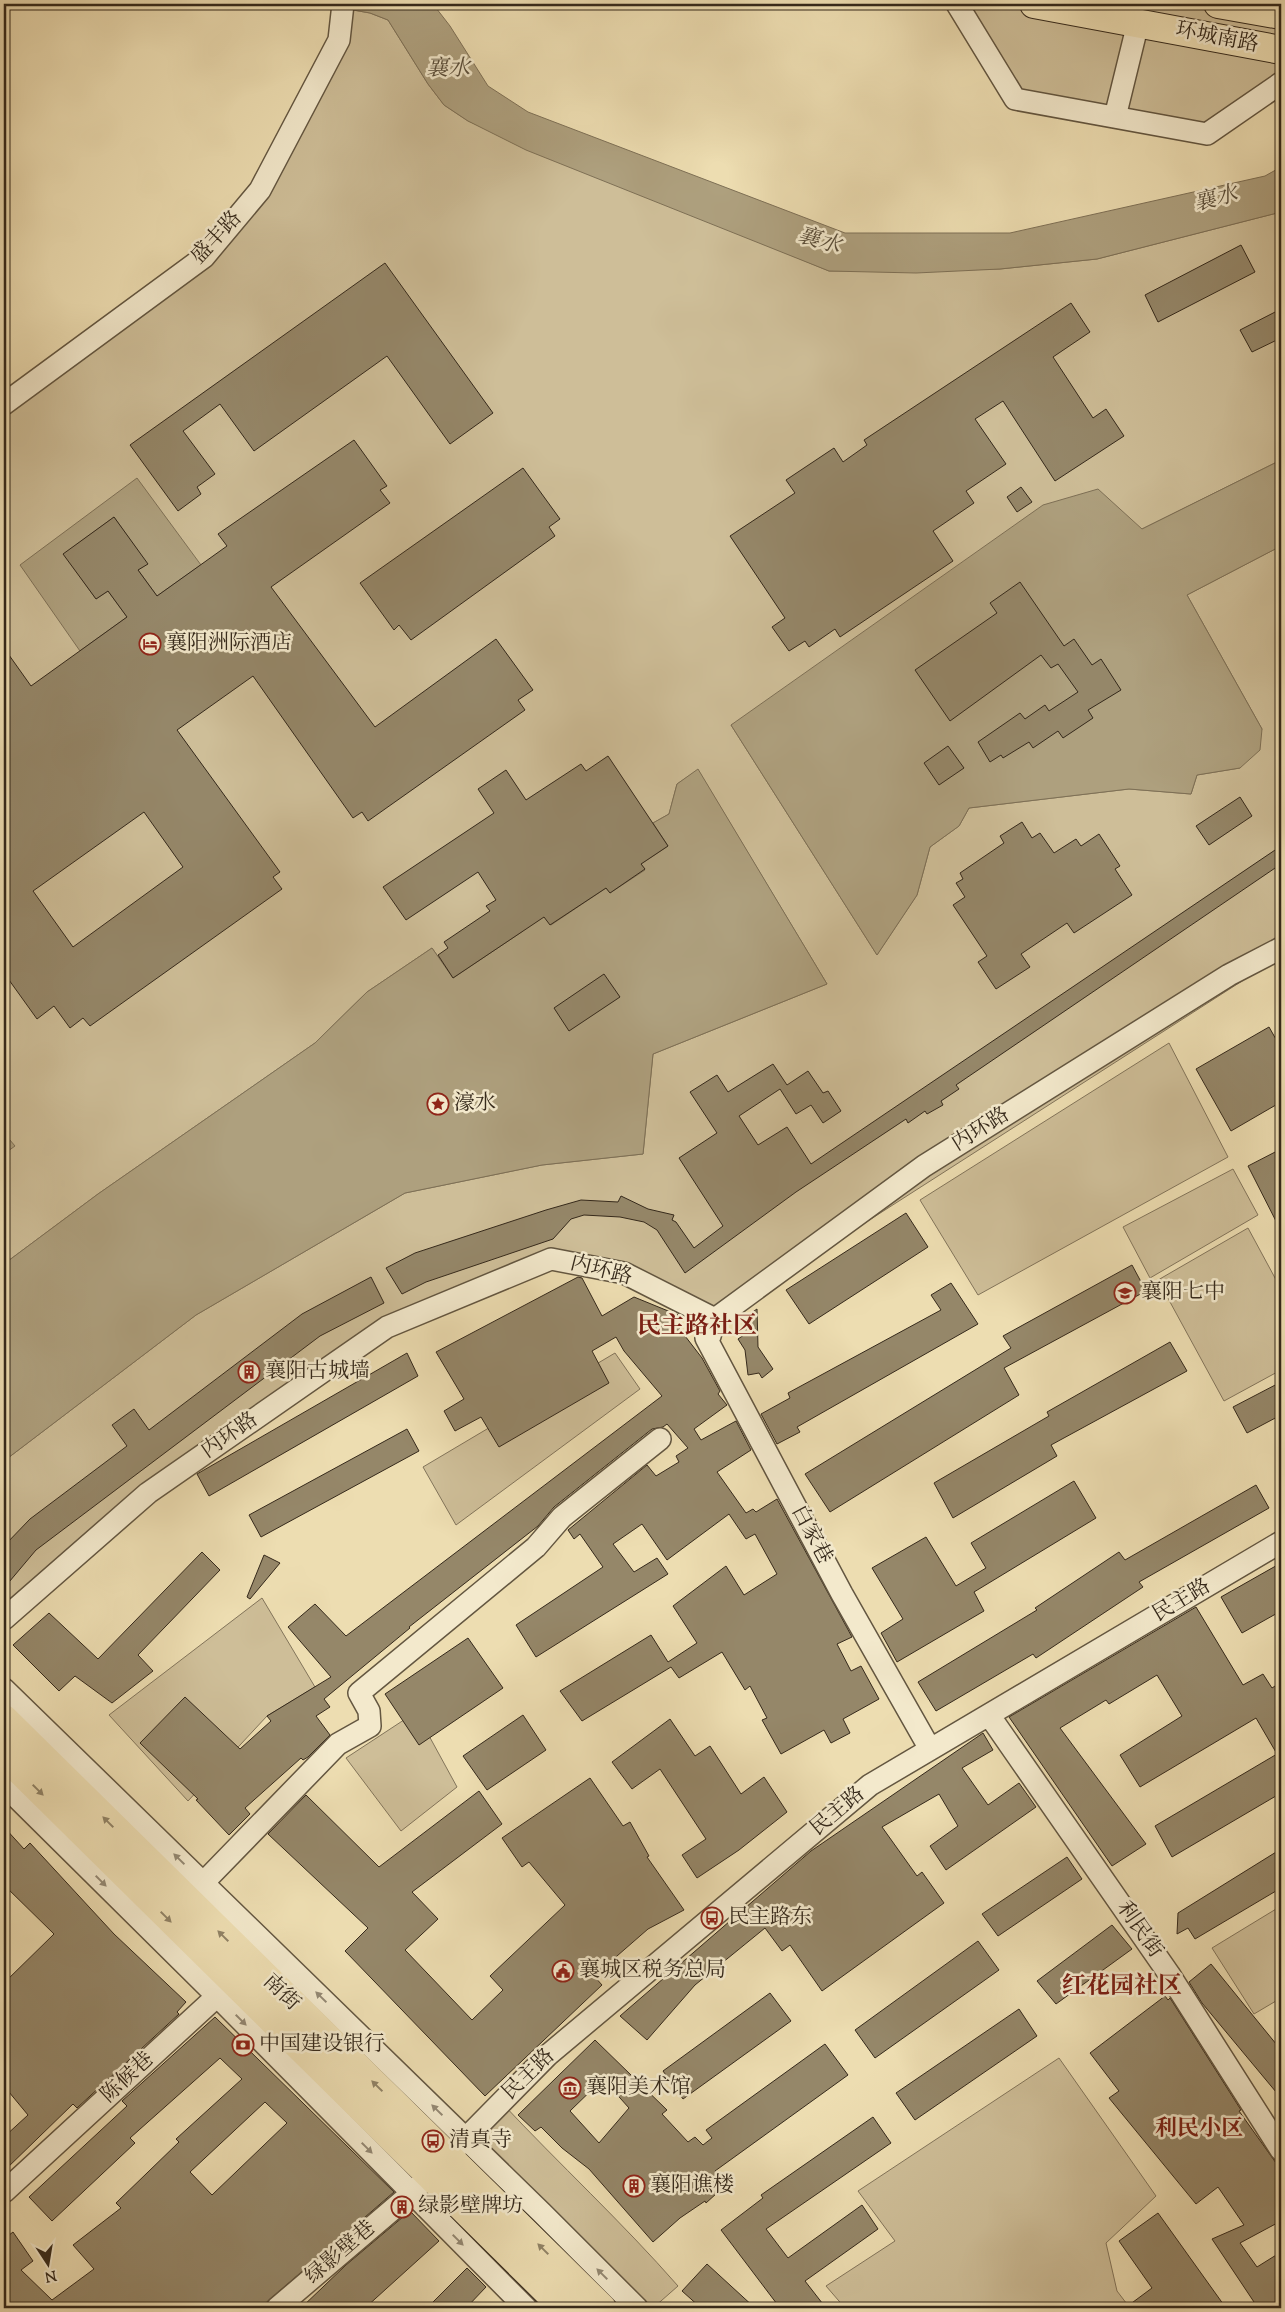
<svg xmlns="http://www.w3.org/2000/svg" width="1285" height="2312" viewBox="0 0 1285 2312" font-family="'Sorts Mill Goudy','Noto Serif SC',serif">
<rect width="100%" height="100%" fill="#edddb1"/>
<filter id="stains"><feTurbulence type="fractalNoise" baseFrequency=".004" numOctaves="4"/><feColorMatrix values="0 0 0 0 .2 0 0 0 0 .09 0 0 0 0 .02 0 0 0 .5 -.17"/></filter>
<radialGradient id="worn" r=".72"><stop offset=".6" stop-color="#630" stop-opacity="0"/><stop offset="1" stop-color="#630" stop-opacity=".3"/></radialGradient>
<path fill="#cebe98" stroke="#82745a" d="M957 4H1281V83L1207 134 1015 99Z
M342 8 370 13 388 20 428 84 444 105 468 121 829 271 1000 269 1097 259 1281 212V460L1142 529 731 725 877 955 917 895 930 847 959 826 969 808 1129 789 1191 794 1197 775 1240 768 1262 729 1187 595 1281 546V956L715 1319 624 1273 551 1260 387 1327 148 1493 4 1619V1461L196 1315 405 1193 542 1165 643 1154 653 1054 827 984 698 770 677 784 669 814 653 823 668 846 642 864 645 869 610 893 606 888 550 925 540 911 523 931 453 978 432 948 367 992 315 1043 98 1194 4 1264V404L204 257 260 190Z
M1169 1043 1228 1157 978 1295 920 1200Z
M1233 1169 1258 1215 1150 1278 1123 1227Z
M1248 1228 1281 1289V1370L1224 1401 1158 1280Z
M615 1353 640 1389 456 1525 423 1467Z
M262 1598 315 1687 267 1716 188 1801 109 1715Z
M416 1712 457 1787 401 1831 346 1758Z
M1281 1906V1998L1254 2014 1212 1948Z
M1059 2058 1156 2196 1106 2243 1117 2291 1130 2308H845L826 2286 895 2241 858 2191Z
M501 2102C559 2164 622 2222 678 2286L653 2308H637L465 2138Z"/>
<path fill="#aea07e" stroke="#7e7056" d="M319 4H433L450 26 488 86 528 112 845 233H1010L1265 176 1281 167V212L1097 259 1000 269 916 273 829 271 526 150 468 121 444 105 428 84 388 20 370 13Z
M1281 460V546L1187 595 1262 729 1260 750 1240 768 1197 775 1191 794 1129 789 969 808 959 826 930 847 917 895 877 955 731 725 1043 505 1098 489 1142 529Z
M137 478 201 565 157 596 138 570 147 564 114 517 64 554 96 599 108 591 127 617 80 651 20 565Z
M698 769 827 984 653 1054 643 1154 542 1165 405 1193 196 1315 4 1461V1264L98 1194 315 1043 367 992 432 948 453 978 523 931 540 911 551 925 606 888 610 893 645 870 641 864 668 846 653 823 669 814 677 784Z
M4 1133 15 1146 4 1154Z"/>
<path fill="#958769" stroke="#35291b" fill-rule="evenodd" d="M1241 245 1255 272 1158 322 1145 295Z
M385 263 493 413 450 444 387 356 254 451 220 404 183 431 215 474 197 487 201 494 178 511 130 445Z
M1071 303 1090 332 1053 357 1093 418 1106 409 1124 436 1055 481 1003 401 975 419 1006 464 966 491 974 503 933 531 953 561 840 637 835 629 809 647 805 641 789 651 772 627 785 618 730 536 795 493 786 480 834 448 843 462 867 445 864 440Z
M1281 309V338L1252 352 1240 330Z
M354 440 387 486 380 490 390 503 271 587 375 727 496 639 533 690 518 700 525 710 368 821 362 812 353 818 253 676 177 730 280 872 273 877 282 889 90 1026 83 1018 70 1028 54 1006 37 1019 4 973V648L31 686 127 617 108 591 96 599 63 554 114 517 148 564 138 570 157 596 227 546 218 534ZM144 812 183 867 73 947 33 891Z
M523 468 560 519 549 527 555 536 411 640 399 625 394 630 360 583Z
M1021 487 1032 502 1017 512 1007 497Z
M1020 582 1064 646 1074 639 1092 665 1101 659 1121 690 1088 710 1093 718 1063 738 1058 731 1033 748 1029 742 1003 758 1001 755 990 762 978 742 1020 713 1025 719 1045 705 1049 711 1078 692 1058 664 1051 668 1041 655 950 721 915 670 997 613 990 603Z
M948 746 964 768 939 785 924 763Z
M608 756 668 846 641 864 645 869 610 893 606 888 550 925 544 917 453 978 438 955 448 948 444 942 490 911 486 906 496 900 478 872 406 920 383 887 494 813 478 789 506 770 526 800 581 764 586 771Z
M1240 797 1252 816 1209 845 1196 826Z
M1022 822 1032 838 1040 833 1054 853 1076 839 1081 846 1099 834 1120 866 1115 869 1132 895 1074 933 1067 923 1021 954 1030 967 996 989 978 962 987 956 953 905 965 897 956 883 963 879 960 873 1004 843 1000 836Z
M1281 846V864L956 1085 959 1089 941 1101 943 1105 927 1114 925 1111 908 1123 906 1119 796 1192 685 1273 657 1230 644 1222 620 1217 584 1215 571 1219 553 1239 426 1282 402 1294 386 1268 415 1253 546 1210 581 1200 618 1202 621 1196 648 1209 674 1215 672 1220 676 1222 694 1248 723 1226 679 1158 717 1133 690 1092 717 1075 728 1092 773 1064 787 1085 808 1071 823 1093 828 1091 841 1111 823 1123 811 1105 796 1114 780 1089 739 1116 758 1145 787 1127 811 1164Z
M604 974 620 997 569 1031 554 1008Z
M1269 1027 1281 1048V1102L1231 1131 1196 1069Z
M1281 1149V1231L1248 1166Z
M906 1213 928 1247 809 1324 786 1290Z
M1132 1265 1146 1291 1004 1368 1019 1395 830 1512 805 1474 1011 1348 1003 1336Z
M371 1277 384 1303 320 1336 36 1550 4 1588V1546L30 1519 127 1446 112 1425 134 1409 149 1430 302 1314Z
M578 1277 582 1278 602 1316 634 1297 678 1315 672 1319 702 1358 720 1391 718 1394 727 1405 694 1429 701 1440 736 1421 751 1450 717 1472 746 1513 753 1509 756 1512 777 1499 852 1637 837 1644 851 1671 861 1666 879 1699 843 1719 850 1733 831 1743 824 1730 781 1754 762 1720 767 1718 750 1686 745 1690 722 1652 679 1678 671 1667 582 1721 560 1691 651 1635 668 1662 697 1643 673 1606 726 1566 744 1595 777 1574 755 1534 746 1539 729 1514 667 1560 642 1524 613 1544 634 1572 657 1558 668 1574 536 1657 516 1625 603 1567 580 1534 574 1539 568 1530 647 1465 656 1476 679 1462 676 1456 688 1448 667 1424 663 1427 652 1429 554 1507 538 1526 409 1627 410 1628 324 1699 330 1707 316 1716 330 1735 308 1757 303 1760 301 1758 245 1808 250 1814 229 1835 196 1800 198 1799 140 1743 185 1697 240 1749 271 1721 267 1716 331 1677 288 1627 315 1604 346 1636 662 1396 624 1351 616 1337 592 1351 609 1383 499 1447 481 1417 455 1431 444 1411 464 1399 436 1352Z
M951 1283 978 1324 797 1427 800 1432 777 1444 761 1414 790 1398 788 1393 941 1310 931 1295Z
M757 1309 758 1347 773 1369 762 1378 759 1373 748 1375 745 1350 738 1339 744 1335 742 1319Z
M1170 1342 1187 1371 1051 1445 1057 1456 953 1518 934 1483 1049 1416 1047 1412Z
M407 1353 418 1376 209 1496 197 1474Z
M1281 1382V1415L1247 1433 1233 1407Z
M407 1429 419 1451 261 1537 249 1515Z
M1074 1481 1096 1518 974 1592 984 1611 897 1662 881 1633 903 1619 872 1568 926 1537 956 1586 986 1568 971 1543Z
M1256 1485 1269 1508 1139 1582 1143 1587 1036 1658 1033 1654 936 1711 918 1682 1037 1610 1035 1608 1119 1552 1125 1560Z
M202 1552 220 1570 138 1655 153 1671 112 1703 75 1676 59 1691 13 1645 49 1613 98 1659Z
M264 1555 280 1563 250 1599 247 1597Z
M1281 1563V1611L1242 1633 1221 1597Z
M1196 1607 1243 1685 1263 1674 1272 1688 1281 1682V1793L1172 1857 1155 1826 1277 1754 1256 1718 1140 1787 1120 1755 1182 1716 1157 1675 1109 1704 1106 1700 1060 1728 1146 1844 1112 1866 1009 1717Z
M468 1638 503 1688 419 1745 385 1694Z
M523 1715 546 1750 487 1790 463 1756Z
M670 1719 695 1756 710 1746 741 1794 764 1777 787 1812 739 1850 697 1878 682 1855 706 1839 660 1769 632 1789 612 1762Z
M983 1733 993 1750 962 1768 988 1805 1019 1783 1036 1807 946 1870 930 1846 958 1826 939 1794 882 1827 917 1876 922 1872 944 1903 822 1991 790 1945 782 1951 765 1928 695 1985 647 2040 620 2016 811 1851Z
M590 1778 623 1826 630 1822 649 1856 647 1857 684 1910 648 1929 594 1976 602 1985 485 2096 345 1951 368 1928 268 1834 306 1795 379 1867 479 1791 502 1824 412 1892 438 1919 405 1950 472 2020 503 1990 490 1976 565 1905 529 1862 522 1867 502 1838Z
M4 1827 24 1849 30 1843 114 1934 186 2002 177 2012 179 2014 77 2108 73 2104 4 2171V2137L28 2115 4 2086V1983L54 1934 4 1885Z
M1281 1849V1888L1195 1939 1188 1928 1177 1934 1178 1913Z
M1067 1857 1082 1879 998 1936 982 1914Z
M1112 1925 1132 1949 1056 2004 1037 1981Z
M978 1941 999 1970 875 2058 855 2030Z
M1211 1964 1281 2050V2098L1202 2003 1189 1982Z
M770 1993 791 2021 683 2099 663 2071Z
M1165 1996 1168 2000 1170 1998 1241 2110 1239 2111 1281 2170V2221L1240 2243 1257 2267 1281 2252V2308H1258L1212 2239 1244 2225 1218 2187 1196 2204 1109 2098 1119 2091 1090 2053Z
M1019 2009 1037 2036 915 2120 896 2093Z
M215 2017 394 2192 260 2308H4V2239L13 2232 33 2261 21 2270 52 2300 94 2269 73 2245 121 2208 116 2203 179 2142 176 2139 242 2079 220 2058 130 2138 135 2143 52 2221 29 2197 127 2106 122 2101ZM265 2102 287 2123 212 2195 190 2172Z
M595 2040 667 2110 662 2114 688 2142 695 2137 703 2145 712 2138 706 2130 825 2044 848 2075 715 2171 727 2184 706 2203 705 2201 680 2218 653 2242 589 2169 562 2148 541 2127 535 2131 518 2115ZM603 2079 629 2108 599 2143 570 2111Z
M873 2117 891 2143 766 2229 788 2258 862 2205 878 2229 805 2281 826 2308H780L721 2230 763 2198 761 2195Z
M410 2211 439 2241 365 2308H301L346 2265Z
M1158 2213 1226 2308H1125L1152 2288 1119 2241Z
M707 2264 755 2308H701L682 2291Z
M467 2268 486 2287 466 2308H427Z"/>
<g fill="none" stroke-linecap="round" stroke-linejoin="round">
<g stroke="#635640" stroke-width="24">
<path id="minor" d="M957 4 1015 99 1207 134 1281 83
M1115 117 1138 23
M4 404 204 257 260 190 339 40 343 4
M715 1319 710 1336 706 1338 842 1594 930 1749
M4 1619 148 1493 387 1327 551 1259 624 1273 715 1319 924 1166 1229 975 1281 948
M4 1689 542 2213 637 2308
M989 1715 1169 1974 1281 2150
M4 1785 217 1996 526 2308
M203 1883 338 1744 370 1726 369 1711 359 1693 536 1547 562 1517 660 1439
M4 2192 227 1987
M277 2308 412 2193 548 2055 870 1785 1281 1542"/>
</g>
<g stroke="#35291b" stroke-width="30">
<path id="major" d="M4 1719 602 2308
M4 1755 564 2308"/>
</g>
<g stroke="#35291b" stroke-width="30">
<path id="highway" d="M1034 4 1281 50
M1218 4 1281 15"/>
</g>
<use href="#minor" stroke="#f3e9cc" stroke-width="21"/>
<use href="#major" stroke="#edddb1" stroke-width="28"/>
<use href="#highway" stroke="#edddb1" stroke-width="28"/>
</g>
<defs><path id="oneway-solid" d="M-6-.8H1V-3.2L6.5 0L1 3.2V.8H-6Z" transform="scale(1.25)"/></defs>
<g fill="#918366">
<use href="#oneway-solid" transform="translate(38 1790) rotate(45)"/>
<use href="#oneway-solid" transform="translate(108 1822) rotate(-135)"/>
<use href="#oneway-solid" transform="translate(166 1917) rotate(45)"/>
<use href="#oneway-solid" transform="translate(223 1936) rotate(-135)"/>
<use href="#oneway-solid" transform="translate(377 2086) rotate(-136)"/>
<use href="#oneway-solid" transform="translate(543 2249) rotate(-135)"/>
</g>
<g fill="#948974">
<use href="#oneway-solid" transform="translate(179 1859) rotate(-136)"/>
<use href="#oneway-solid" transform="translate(101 1881) rotate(45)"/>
<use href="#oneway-solid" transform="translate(321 1997) rotate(-136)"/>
<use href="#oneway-solid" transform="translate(241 2020) rotate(45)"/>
<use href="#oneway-solid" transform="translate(437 2110) rotate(-136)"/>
<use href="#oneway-solid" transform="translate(367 2148) rotate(45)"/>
<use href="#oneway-solid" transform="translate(458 2240) rotate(45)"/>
<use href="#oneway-solid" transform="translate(602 2274) rotate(-135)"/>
</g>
<defs>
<g id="hotel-ring" transform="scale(1.125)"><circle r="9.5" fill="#f3e9cc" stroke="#8f2418" stroke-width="1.5"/><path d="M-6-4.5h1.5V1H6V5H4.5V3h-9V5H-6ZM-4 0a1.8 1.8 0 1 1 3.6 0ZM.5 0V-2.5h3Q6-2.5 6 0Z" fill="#8f2418"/></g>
<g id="sight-ring" transform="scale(1.125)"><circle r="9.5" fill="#f3e9cc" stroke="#8f2418" stroke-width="1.5"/><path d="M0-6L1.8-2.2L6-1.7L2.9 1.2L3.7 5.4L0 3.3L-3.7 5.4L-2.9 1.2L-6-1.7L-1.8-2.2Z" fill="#8f2418"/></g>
<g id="school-ring" transform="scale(1.125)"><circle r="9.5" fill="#f3e9cc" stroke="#8f2418" stroke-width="1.5"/><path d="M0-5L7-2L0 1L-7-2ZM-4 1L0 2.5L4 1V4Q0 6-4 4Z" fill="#8f2418"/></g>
<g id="building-ring" transform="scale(1.125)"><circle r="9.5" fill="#f3e9cc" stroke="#8f2418" stroke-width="1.5"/><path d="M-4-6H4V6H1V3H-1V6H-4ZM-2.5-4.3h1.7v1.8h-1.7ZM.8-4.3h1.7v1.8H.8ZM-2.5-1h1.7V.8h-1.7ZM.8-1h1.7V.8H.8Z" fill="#8f2418"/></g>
<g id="bus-ring" transform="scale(1.125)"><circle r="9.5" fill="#f3e9cc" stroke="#8f2418" stroke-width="1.5"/><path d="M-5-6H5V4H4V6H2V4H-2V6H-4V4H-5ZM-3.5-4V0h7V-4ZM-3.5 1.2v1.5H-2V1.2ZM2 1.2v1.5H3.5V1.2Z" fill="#8f2418"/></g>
<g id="civic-ring" transform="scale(1.125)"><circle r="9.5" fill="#f3e9cc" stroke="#8f2418" stroke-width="1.5"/><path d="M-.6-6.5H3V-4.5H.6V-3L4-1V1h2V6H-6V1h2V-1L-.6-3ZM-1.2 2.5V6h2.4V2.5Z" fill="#8f2418"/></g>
<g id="bank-ring" transform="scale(1.125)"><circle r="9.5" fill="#f3e9cc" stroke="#8f2418" stroke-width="1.5"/><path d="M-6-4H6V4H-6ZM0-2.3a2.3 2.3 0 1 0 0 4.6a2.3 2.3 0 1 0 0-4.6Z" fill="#8f2418"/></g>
<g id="museum-ring" transform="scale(1.125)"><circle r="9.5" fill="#f3e9cc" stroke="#8f2418" stroke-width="1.5"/><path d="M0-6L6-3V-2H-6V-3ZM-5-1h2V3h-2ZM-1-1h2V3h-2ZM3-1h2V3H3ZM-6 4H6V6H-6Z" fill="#8f2418"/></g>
</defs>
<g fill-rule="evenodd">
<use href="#hotel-ring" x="150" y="644"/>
<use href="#sight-ring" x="438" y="1104"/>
<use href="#school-ring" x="1125" y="1293"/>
<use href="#building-ring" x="249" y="1372"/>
<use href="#bus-ring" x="712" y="1918"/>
<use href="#civic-ring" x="563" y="1971"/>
<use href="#bank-ring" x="243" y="2045"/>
<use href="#museum-ring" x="570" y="2088"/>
<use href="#bus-ring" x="433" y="2141"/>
<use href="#building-ring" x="634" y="2186"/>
<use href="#building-ring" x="402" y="2207"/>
</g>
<g text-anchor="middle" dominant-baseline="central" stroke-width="5" stroke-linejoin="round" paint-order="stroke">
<g font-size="21" fill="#35291b" stroke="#f3e9cc">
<text transform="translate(1217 38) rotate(11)">环城南路</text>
<text transform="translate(217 238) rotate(-47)">盛丰路</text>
<text transform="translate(981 1130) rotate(-32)">内环路</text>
<text transform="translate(601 1271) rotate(14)">内环路</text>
<text transform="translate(230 1436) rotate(-35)">内环路</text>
<text transform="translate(811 1535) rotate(62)">白家巷</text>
<text transform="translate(1182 1601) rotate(-31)">民主路</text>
<text transform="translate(838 1812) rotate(-40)">民主路</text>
<text transform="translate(1139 1930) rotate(55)">利民街</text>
<text transform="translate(281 1993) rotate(44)">南街</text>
<text transform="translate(529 2075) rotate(-44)">民主路</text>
<text transform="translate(128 2078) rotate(-43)">陈候巷</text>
<text transform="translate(341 2253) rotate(-41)">绿影壁巷</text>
</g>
<g font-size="21" fill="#35291b" stroke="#f3e9cc" text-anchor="start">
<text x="166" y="644">襄阳洲际酒店</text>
<text x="454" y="1104">濠水</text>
<text x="1141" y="1293">襄阳七中</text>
<text x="265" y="1372">襄阳古城墙</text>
<text x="728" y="1918">民主路东</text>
<text x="579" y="1971">襄城区税务总局</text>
<text x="259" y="2045">中国建设银行</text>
<text x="586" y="2088">襄阳美术馆</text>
<text x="449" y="2141">清真寺</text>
<text x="650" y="2186">襄阳谯楼</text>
<text x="418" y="2207">绿影壁牌坊</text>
</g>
<g font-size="22" font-style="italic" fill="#594d39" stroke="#f3e9cc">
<text x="448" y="70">襄水</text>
<text transform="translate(1216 200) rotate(-14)">襄水</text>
<text transform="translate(819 242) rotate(16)">襄水</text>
</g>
<g font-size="22" font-weight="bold" fill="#7a1f14" stroke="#f3e9cc">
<text x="1199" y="2130">利民小区</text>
</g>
<g font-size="24" font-weight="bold" fill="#7a1f14" stroke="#f3e9cc">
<text x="697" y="1327">民主路社区</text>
<text x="1122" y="1987">红花园社区</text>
</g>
</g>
<rect width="1285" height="2312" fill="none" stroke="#edddb1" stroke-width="20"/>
<rect x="5" y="5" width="1275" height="2302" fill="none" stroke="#35291b" stroke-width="2.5"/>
<rect x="10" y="10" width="1265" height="2292" fill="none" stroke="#35291b"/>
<g transform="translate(48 2264) rotate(168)" stroke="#f3e9cc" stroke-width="4" paint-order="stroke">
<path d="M0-4L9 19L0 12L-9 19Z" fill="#35291b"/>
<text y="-8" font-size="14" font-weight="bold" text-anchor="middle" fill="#35291b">N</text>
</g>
<rect width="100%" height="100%" filter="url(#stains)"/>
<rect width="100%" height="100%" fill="url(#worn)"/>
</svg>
